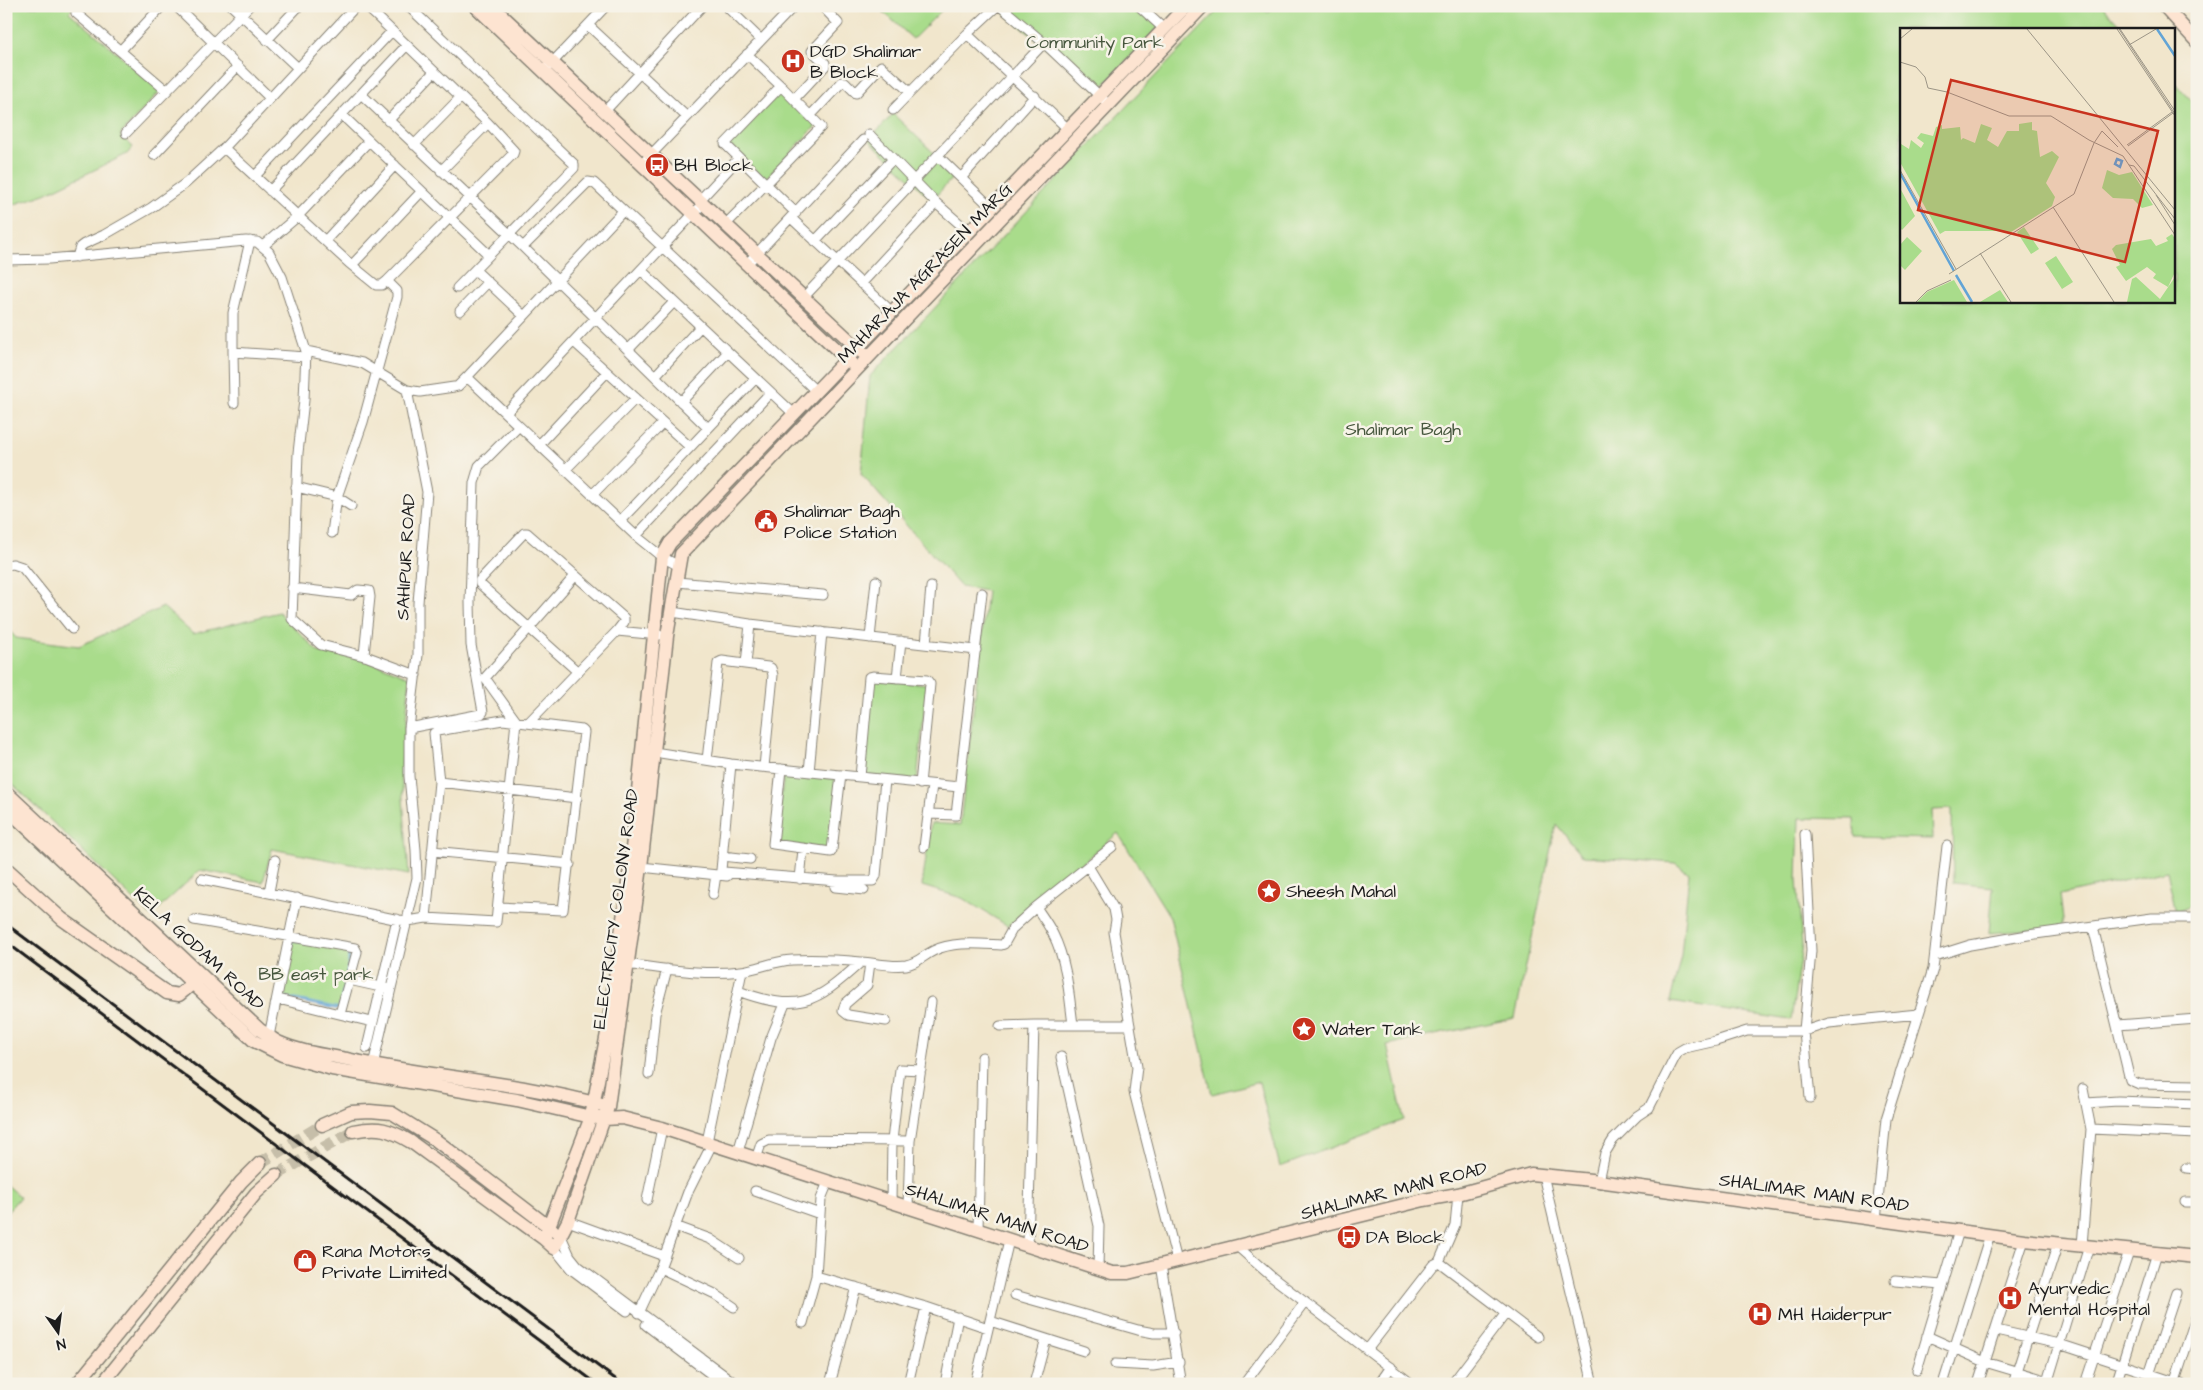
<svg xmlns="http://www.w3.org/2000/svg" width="2203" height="1390" viewBox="0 0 2203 1390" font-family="'Architects Daughter',sans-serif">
<rect width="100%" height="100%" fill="#f7f3e8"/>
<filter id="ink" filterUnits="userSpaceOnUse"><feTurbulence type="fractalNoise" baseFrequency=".02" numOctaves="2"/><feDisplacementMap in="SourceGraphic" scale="10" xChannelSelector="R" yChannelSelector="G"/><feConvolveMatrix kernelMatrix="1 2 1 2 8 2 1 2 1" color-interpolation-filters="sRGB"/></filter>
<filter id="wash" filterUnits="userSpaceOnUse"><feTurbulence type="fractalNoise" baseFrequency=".0096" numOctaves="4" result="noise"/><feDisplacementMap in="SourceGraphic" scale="20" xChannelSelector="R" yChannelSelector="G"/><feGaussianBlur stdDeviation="1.12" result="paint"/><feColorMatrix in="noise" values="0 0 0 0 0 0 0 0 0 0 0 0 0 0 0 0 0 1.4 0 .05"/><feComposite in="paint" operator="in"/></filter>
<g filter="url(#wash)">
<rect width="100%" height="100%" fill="#f1e6cc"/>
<path fill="#a9dc8b" stroke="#627c54" d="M6 6H75L69 12 161 90 120 135 133 147 127 154 45 194 6 207Z
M877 6H946L913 39Z
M996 6H1137L1159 27 1098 91Z
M1222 6H1260L1267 12 1278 6H2102L2124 29H1902V301H2174V82L2197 106V902L2176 913 2167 871 2060 895 2064 928 1989 933 1993 887 1953 883 1952 809 1932 810 1933 839 1855 837 1854 819 1799 818 1797 880 1802 945 1791 1020 1670 1002 1681 956 1689 873 1675 863 1583 856 1556 824 1515 1018 1387 1045 1404 1120 1280 1167 1259 1082 1212 1094 1170 917 1118 833 1008 926 962 898 922 886 931 823 960 825 987 591 961 587 861 474 870 376Z
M781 91 817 125 765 179 729 145Z
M893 114 956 174 932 200 869 140Z
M163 607 193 634 279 612 318 652 364 659 410 677 401 773 409 875 272 849 263 882 200 870 151 916 6 778V627L16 638 79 646Z
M872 679 927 684 917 780 862 775Z
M784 773 838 779 830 849 776 843Z
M292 939 351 951 340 1009 280 997Z
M6 1185 20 1197 6 1213Z"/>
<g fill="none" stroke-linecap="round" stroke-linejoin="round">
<path stroke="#62a4d6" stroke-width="3" d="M2186 6 2197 18
M292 939 349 948V963L340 1009 280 997Z"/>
</g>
</g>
<g filter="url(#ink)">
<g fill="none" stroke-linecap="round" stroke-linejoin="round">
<path stroke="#c6bea9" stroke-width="12" stroke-dasharray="12 6" stroke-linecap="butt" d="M260 1163 322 1125
M276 1175 353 1131"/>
<g stroke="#868174" stroke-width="11">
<path id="street" d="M79 6 76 13 167 91
M176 6 270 98
M232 6 298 68
M408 6 574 164V168L457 288
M726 6 761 40
M1000 6 1044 43 1104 100
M1139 6 1164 29
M588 25 687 117
M967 34 1068 129
M267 40 299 6
M121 50 162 6
M747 54 781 86
M549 66 606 6
M781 86 821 127 766 184 725 144Z
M361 94 523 247 708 428
M794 99 825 66V63L812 51 838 23 822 6
M893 110 967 34 997 6
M604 112 702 6
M342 115 489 255
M811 115 842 82H845L856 93 881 66 910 92
M388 121 434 72
M126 133 249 6
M869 134 936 203 969 232
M414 145 461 97
M224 148 349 263 376 285H382L387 281 513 154 514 151 488 123 366 6
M154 155 238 66
M938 156 992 208
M642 164 794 6
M441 171 488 123
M255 176 392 31
M961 178 1035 96
M270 191 407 45
M699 201 739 158
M623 211 467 377 636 536 662 557 679 566
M791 218 892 312
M725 225 766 184 796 213
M250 241 233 313V352L306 357
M325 241 395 165
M815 241 893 159
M263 246 298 216 369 141
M523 247 588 182 594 183 816 391
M77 257 80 247 84 244 104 235 151 208 186 183 224 148 356 6
M6 260 49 259 246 241 257 242 269 252 282 277 306 351 304 400 298 453 292 619 321 645 368 657 416 675
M747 264 863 140
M352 265 422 191
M475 270 524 316
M641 270 794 414
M861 284 936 203
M803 298 1044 43
M460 311 488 282
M574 342 690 447
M628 350 674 302
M306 351 362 363 407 390 420 392 454 387 458 386 467 377
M233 352 234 403
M655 376 700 327
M681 402 727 353
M506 413 698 209
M539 445 607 372
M565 470 636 398
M296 487 337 497 351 506
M593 494 663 423
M620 521 755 379
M332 533 337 497 363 422 397 297V291L387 281
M636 536 770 393
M6 565 13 564 22 567 72 629
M677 582 823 595
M292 588 351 595 358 590 369 591 370 597 364 655
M672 612 750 624 976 650
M870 638 876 581
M926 644 931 587
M746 664 750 624
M578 672 480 584V580L524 533H527L624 618V622L617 631
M897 678 901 641
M528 723 617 631 659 635
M409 728 481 714 483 712 471 645 470 602 474 483 479 466 519 426
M654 752 731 764 959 787
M707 760 718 663 722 661 768 667 771 668 773 675 764 767
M731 764 721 870 724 872 837 881H873L876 876 885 780
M781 769 773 844 831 852 832 850 841 775
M809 772 822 632
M860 777 869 677 873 676 927 680 930 684 920 784
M439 782 577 798
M929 814 956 815 982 593
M1805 834 1811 951 1804 1031 1810 1098
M924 847 932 785
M432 851 570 864
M722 856 750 859
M1088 866 1114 909 1116 920 1114 932 1137 1067 1134 1092 1177 1261
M641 867 727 876
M202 879 399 920 408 921 426 918
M800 879 803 849
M835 887 864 890
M269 892 275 860
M713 894 716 875
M498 907 563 910 584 732 582 730 503 720 437 731 434 733 439 782 426 918 496 922 516 721 485 678 575 576
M1036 907C1042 916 1048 924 1053 934 1067 962 1069 994 1073 1025
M194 920 355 948 357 952 340 1014
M2093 927 2130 1080 2139 1084 2197 1085
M1935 956 1970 945 2028 935 2152 918H2197
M870 963 867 985 845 1004 843 1011 848 1015 886 1021
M623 964C663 968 701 976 741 971 758 969 774 961 792 960 815 959 838 960 861 962 876 963 891 967 906 965 918 963 923 956 933 951 953 941 979 944 1001 945L1004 944 1013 928 1036 907 1112 847
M349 980 385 988
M738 991C799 1013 815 1004 861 962
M278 999 372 1022
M2118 1025 2197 1019
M1000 1026 1034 1025
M269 1036 297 898
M367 1048 397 919
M1061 1057 1099 1226 1098 1269
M373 1065 417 878 416 850 409 776V728L418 655V603L427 492 407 390
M649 1074 655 1014 667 969
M2086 1103 2118 1101 2197 1104
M2091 1129 2197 1134
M707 1142 742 971
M712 1144 688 1192 660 1268 715 1294 734 1307
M738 1152 771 1038 785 1004
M756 1159 761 1144 769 1140 910 1141
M2186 1168 2197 1169
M1543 1175 1593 1384
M1599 1181 1605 1153 1613 1140 1637 1116 1649 1108 1674 1059 1678 1052 1685 1048 1716 1041 1747 1031H1804L1829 1023 1918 1014
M755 1191 820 1214
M647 1200 662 1128
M891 1202 892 1141 900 1069 921 1070
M2185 1202H2197
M908 1208 910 1141 931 1002
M1876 1220 1886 1119 1933 969 1947 846
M568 1221 664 1256
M675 1226 710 1239 739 1258
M978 1230 982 1057
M561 1236 570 1256 578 1266 736 1384
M1028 1246 1034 1025H1130
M2082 1246 2091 1129 2083 1089
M1238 1247 1272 1277 1412 1384
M554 1248 571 1269 627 1311
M1439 1262 1455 1225 1458 1194
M1161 1265 1181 1384
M816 1276 926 1307 988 1328
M1895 1281 1942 1285
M1015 1295 1138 1330 1154 1333H1174
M639 1313 660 1268
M990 1321 1084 1351
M803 1323 816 1276 821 1199 828 1182
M646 1325 724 1384
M1996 1330 2059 1344 2181 1384
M1927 1336 1985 1362 2059 1384
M1367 1350 1433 1265 1439 1262 1538 1337
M1115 1364 1153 1366 1179 1362
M1917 1370 1959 1231
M830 1384 856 1287
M908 1384 926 1307
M945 1384 958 1317
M975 1384 1009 1240
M1034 1384 1046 1339
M1244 1384 1305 1302
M1379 1384 1391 1367
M1452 1384 1506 1313
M1943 1384 1990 1235
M1978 1384 2024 1240
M2013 1384 2058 1243
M2047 1384 2089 1246
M2085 1384 2129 1251
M2116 1384 2157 1253
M2146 1384 2176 1293
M2174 1384 2197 1314"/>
</g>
<g stroke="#868174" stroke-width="15">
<path id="secondary" d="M475 6 852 364
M492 6 863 353
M2164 6 2197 42
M6 792 260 1030C267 1034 273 1040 280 1043 300 1052 325 1055 347 1059 431 1077 519 1082 602 1105
M6 808 254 1041 282 1055 332 1069 517 1100 591 1117 605 1119 622 1118 662 1128 1112 1273H1128L1424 1200 1458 1194 1531 1174 1591 1180 2024 1240 2197 1257
M6 868 62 919 167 993 179 995 198 979
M322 1125 351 1112 370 1111 392 1113 437 1141 553 1230
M353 1131C379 1126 389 1129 411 1142L544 1239 554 1248 568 1221 608 1107 641 867 667 636 681 554 1203 6
M544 1239 591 1117 608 1028 630 868 662 557 670 543 1186 6
M77 1384 241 1182 260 1163
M102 1384 256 1193 276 1175"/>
</g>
<use href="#street" stroke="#fff" stroke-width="9"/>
<use href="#secondary" stroke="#fde4d1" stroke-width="12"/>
<path stroke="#1c1c1c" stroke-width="3" d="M6 924 622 1384
M6 942 597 1384"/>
</g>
</g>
<defs>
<g id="hospital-disc" transform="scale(1.25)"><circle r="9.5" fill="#c8321e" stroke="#f7f3e8"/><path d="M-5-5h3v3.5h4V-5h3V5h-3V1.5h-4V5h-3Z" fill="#fff"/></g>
<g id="bus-disc" transform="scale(1.25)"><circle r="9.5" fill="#c8321e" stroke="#f7f3e8"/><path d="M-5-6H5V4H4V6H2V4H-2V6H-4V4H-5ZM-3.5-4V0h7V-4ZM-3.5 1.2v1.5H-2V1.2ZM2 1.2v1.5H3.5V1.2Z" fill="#fff"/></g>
<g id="civic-disc" transform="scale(1.25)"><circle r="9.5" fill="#c8321e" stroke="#f7f3e8"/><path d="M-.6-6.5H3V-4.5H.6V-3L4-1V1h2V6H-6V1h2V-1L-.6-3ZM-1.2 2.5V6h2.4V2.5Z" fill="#fff"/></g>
<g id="sight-disc" transform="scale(1.25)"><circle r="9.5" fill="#c8321e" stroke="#f7f3e8"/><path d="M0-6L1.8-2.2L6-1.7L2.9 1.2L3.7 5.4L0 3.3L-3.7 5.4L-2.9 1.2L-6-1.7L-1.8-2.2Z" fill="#fff"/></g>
<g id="shop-disc" transform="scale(1.25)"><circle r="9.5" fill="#c8321e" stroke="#f7f3e8"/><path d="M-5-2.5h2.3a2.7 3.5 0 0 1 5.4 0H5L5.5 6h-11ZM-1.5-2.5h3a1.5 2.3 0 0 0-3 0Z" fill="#fff"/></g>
</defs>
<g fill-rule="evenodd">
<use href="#hospital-disc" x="793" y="61"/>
<use href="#bus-disc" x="657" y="165"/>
<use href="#civic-disc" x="766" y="521"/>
<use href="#sight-disc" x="1269" y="891"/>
<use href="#sight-disc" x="1304" y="1029"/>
<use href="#bus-disc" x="1349" y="1237"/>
<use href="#shop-disc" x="305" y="1261"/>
<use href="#hospital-disc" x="2010" y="1298"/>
<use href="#hospital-disc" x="1760" y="1314"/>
</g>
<g text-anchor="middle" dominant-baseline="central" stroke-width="5" stroke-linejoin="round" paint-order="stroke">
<g font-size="18" fill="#46563d" stroke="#f7f3e8">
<text x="1095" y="42">Community Park</text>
<text x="1403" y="429">Shalimar Bagh</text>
<text x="316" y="974">BB east park</text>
</g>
<g font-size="18" fill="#1c1c1c" stroke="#f7f3e8" text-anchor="start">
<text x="810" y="51">DGD Shalimar<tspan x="810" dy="21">B Block</tspan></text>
<text x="674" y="165">BH Block</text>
<text x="784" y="511">Shalimar Bagh<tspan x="784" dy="21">Police Station</tspan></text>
<text x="1286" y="891">Sheesh Mahal</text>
<text x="1322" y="1029">Water Tank</text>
<text x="1366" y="1237">DA Block</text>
<text x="322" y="1251">Rana Motors<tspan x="322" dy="21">Private Limited</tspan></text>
<text x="2028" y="1288">Ayurvedic<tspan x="2028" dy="21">Mental Hospital</tspan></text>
<text x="1778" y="1314">MH Haiderpur</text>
</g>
<g font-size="18" fill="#1c1c1c" stroke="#f7f3e8">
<text transform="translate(925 273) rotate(-46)">MAHARAJA AGRASEN MARG</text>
<text transform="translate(406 557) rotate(-87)">SAHIPUR ROAD</text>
<text transform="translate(616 909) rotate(-82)">ELECTRICITY COLONY ROAD</text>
<text transform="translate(199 949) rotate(43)">KELA GODAM ROAD</text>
<text transform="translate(1394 1191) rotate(-14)">SHALIMAR MAIN ROAD</text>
<text transform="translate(1814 1193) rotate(8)">SHALIMAR MAIN ROAD</text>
<text transform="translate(997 1218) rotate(18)">SHALIMAR MAIN ROAD</text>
</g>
</g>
<g transform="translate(1900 28)">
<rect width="275" height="275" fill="#f1e6cc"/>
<path d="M132 94V102L137 103 140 129 152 123 159 129 146 155 155 169 152 178 108 206 106 203H45L40 206 0 134 1 116 9 121 11 112 21 120 24 115 17 110 21 105 33 108 36 99 42 97V101L60 99 61 112 63 110 75 115 81 96 92 100 87 112 98 119 107 103H119V96ZM207 142 219 147 232 144 253 177 242 180 233 171 213 170 202 160ZM0 160 15 188 2 202 0 200ZM124 199 139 221 131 226 117 204ZM272 206 275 211V244L268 259 253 250 256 246 247 239 226 253 216 239 220 237 212 221 216 217 251 211 256 218 268 213 266 210ZM7 209 22 223 5 242 0 237V217ZM156 228 173 254 162 261 145 235ZM236 249 260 271 275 249V274H227L232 251ZM54 252 67 274H17L27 264ZM100 262 108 274H80Z" fill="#a9dc8b"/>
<path fill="none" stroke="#62a4d6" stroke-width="2.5" d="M257 1 275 28M217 131 222 133 220 139 215 136ZM0 145 54 243M56 247 72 274"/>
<path fill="none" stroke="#9c9586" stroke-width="1" d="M127 1 275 182M217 1 275 88M219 1 275 86M220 1 275 83M0 11 12 1M229 17 256 1M0 34 16 39 25 49 28 60 47 64 109 88H151L189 112 223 128 275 207M227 117 272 84M228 118 273 85M229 137 234 138 275 191M0 142 56 241M256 167 275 197M153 179 214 274M80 225 111 274M49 246 174 166 194 115 202 103 218 119M16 274 27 263 51 252"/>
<path fill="#c8321e" fill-opacity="0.15" stroke="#c8321e" stroke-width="2.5" d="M51 52 258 103 225 234 18 182Z"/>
<rect width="275" height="275" fill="none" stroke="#1c1c1c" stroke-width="2.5"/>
</g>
<rect width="2203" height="1390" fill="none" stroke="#f7f3e8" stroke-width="25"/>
<g transform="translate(58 1332) rotate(166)" stroke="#f7f3e8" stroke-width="4" paint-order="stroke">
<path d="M0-4L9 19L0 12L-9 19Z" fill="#1c1c1c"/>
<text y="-8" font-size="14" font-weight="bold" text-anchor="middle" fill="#1c1c1c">N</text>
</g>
</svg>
